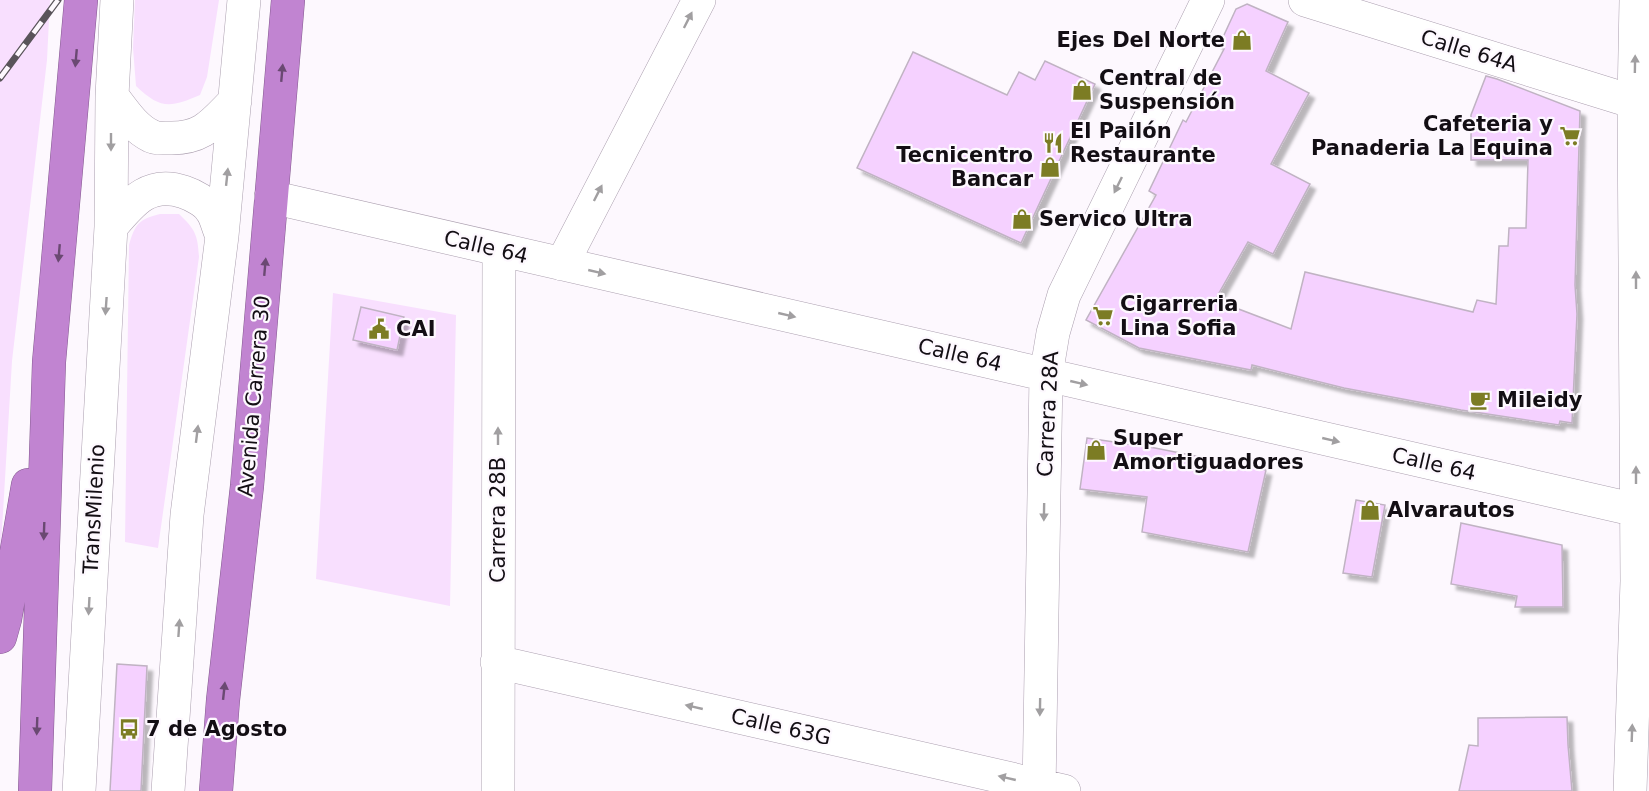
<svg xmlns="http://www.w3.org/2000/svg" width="1649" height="791" viewBox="0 0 1649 791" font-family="'DejaVu Sans',sans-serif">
<defs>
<filter id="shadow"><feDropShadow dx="5.5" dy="5.5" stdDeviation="1.5" flood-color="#0004"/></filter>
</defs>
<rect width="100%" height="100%" fill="#fdf8fe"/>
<path fill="#f8dffe" d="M0 0H50L47 60 12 361 0 563Z
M135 0H219L207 77 200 95C170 108 160 109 136 86L133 48Z
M160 214H179C195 229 198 235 199 257L158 548 125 542 129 245C135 224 139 219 160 214Z
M333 293 456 315 450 606 316 579Z"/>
<path fill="#f5d1ff" stroke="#c0b3c3" stroke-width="1.5" filter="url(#shadow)" d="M1247 4 1288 22 1266 71 1309 93 1271 164 1310 184 1273 254 1248 242 1215 300 1291 329 1305 272 1473 312 1477 300 1496 304 1499 246H1508L1509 228H1526L1528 160H1471V115L1486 76 1497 79 1580 111 1575 285 1577 314 1572 423 1560 421 1559 425 1461 410 1344 388 1252 365 1251 370 1139 348 1086 320 1156 195 1149 191 1183 120 1186 122 1224 49 1218 48 1236 9Z
M913 52 1007 95 1019 72 1035 80 1045 61 1095 84 1021 243 857 168Z
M361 307 404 317 397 350 353 340Z
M1087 438 1155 448 1266 470 1248 552 1142 532 1147 497 1080 489Z
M1356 500 1385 505 1372 577 1343 573Z
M1461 523 1562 545 1563 607H1515L1517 596 1451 584Z
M117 664 147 666 141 791H110Z
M1567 717 1568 745 1572 791H1459L1469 745 1478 746V718Z"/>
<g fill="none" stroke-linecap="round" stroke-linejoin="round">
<g stroke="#ab9faf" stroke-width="34">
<path id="minor" d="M1305 0 1634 102
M112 96C123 110 134 128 151 136 156 139 163 138 169 138 203 139 213 123 235 101
M271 197 1649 513
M111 227C132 202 149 180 184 192 193 195 206 202 211 210 216 216 218 228 222 236
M562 264 699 0
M497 662 1064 791
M79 791 111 227 112 96 117 0
M168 791 187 515 222 236 244 0
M498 791 499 250
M1039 791 1046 375 1053 333 1064 295 1208 0
M1630 791 1637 581 1634 102 1636 0"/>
</g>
<g stroke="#845b8f" stroke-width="34">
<path id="highway" d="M0 637 5 619 28 485
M35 791 49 362 81 0
M216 791 223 700 247 486 288 0"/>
</g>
<use href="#minor" stroke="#fff" stroke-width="33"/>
<use href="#highway" stroke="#c184d1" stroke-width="33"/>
<g stroke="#59545a" stroke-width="7">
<path id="rail" d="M0 78 58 0"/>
</g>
<use href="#rail" stroke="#fdf8fe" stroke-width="4.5" stroke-dasharray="14" stroke-linecap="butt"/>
</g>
<defs><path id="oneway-solid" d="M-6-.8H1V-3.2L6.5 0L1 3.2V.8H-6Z" transform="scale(1.5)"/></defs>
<g fill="#a19fa1">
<use href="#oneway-solid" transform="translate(688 20) rotate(-63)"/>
<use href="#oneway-solid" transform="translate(1635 64) rotate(-89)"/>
<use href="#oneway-solid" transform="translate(111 142) rotate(90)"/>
<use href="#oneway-solid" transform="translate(227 177) rotate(-84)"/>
<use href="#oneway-solid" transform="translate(1118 185) rotate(116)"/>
<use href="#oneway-solid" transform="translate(598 193) rotate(-63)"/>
<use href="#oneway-solid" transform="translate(597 272) rotate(13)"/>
<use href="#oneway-solid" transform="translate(1636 280) rotate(-90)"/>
<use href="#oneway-solid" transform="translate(106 306) rotate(94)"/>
<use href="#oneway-solid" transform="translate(787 315) rotate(13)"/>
<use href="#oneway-solid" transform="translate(1079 383) rotate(13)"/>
<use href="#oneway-solid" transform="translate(197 434) rotate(-83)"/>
<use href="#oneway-solid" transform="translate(498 436) rotate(-90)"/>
<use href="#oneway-solid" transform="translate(1331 440) rotate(13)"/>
<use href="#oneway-solid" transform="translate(1636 475) rotate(-90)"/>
<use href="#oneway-solid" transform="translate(1044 512) rotate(91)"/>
<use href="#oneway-solid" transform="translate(89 606) rotate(93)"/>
<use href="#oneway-solid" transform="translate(179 628) rotate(-86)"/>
<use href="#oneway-solid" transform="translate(694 707) rotate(-167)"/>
<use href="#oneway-solid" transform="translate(1040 707) rotate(91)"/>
<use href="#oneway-solid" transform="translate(1632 733) rotate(-88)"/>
<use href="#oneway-solid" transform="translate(1007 778) rotate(-167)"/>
</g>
<g fill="#6a4972">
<use href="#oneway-solid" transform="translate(76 58) rotate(95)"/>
<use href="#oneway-solid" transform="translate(282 73) rotate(-85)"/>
<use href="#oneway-solid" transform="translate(59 253) rotate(95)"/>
<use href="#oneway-solid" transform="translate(265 267) rotate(-85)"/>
<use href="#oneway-solid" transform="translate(44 531) rotate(92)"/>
<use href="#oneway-solid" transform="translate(224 691) rotate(-84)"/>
<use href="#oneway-solid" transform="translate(37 726) rotate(92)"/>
</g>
<defs>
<g id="shop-bare" transform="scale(1.62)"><path d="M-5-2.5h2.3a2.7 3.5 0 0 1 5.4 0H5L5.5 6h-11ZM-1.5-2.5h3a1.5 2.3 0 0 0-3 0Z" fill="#7c7c24" stroke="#fdf8fe" stroke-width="2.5" paint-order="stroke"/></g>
<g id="supermarket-bare" transform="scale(1.62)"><path d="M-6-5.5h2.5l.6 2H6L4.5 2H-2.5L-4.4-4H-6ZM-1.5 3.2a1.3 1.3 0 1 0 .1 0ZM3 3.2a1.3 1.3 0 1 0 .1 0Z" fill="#7c7c24" stroke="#fdf8fe" stroke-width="2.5" paint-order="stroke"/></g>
<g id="restaurant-bare" transform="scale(1.62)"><path d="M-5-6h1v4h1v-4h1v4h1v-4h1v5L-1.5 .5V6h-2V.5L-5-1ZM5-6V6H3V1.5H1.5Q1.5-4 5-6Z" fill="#7c7c24" stroke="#fdf8fe" stroke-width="2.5" paint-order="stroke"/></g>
<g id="civic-bare" transform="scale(1.62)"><path d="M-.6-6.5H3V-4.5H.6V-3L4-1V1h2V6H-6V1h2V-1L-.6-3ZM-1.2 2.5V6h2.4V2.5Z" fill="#7c7c24" stroke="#fdf8fe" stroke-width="2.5" paint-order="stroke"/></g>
<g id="cafe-bare" transform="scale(1.62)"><path d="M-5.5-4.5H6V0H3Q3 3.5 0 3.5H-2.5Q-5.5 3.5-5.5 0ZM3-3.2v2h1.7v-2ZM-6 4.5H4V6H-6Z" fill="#7c7c24" stroke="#fdf8fe" stroke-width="2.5" paint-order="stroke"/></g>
<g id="bus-bare" transform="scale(1.62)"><path d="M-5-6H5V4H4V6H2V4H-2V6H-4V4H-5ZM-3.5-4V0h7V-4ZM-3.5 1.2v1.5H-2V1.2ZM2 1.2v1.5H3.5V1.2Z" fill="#7c7c24" stroke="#fdf8fe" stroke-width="2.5" paint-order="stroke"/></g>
</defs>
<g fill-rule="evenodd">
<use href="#shop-bare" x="1242" y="40"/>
<use href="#shop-bare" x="1082" y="90"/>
<use href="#supermarket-bare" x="1570" y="136"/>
<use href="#restaurant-bare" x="1053" y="143"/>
<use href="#shop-bare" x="1050" y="167"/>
<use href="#shop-bare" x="1022" y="219"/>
<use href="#supermarket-bare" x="1103" y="316"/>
<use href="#civic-bare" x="379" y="329"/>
<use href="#cafe-bare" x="1480" y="400"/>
<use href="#shop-bare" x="1096" y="450"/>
<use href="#shop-bare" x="1370" y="510"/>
<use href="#bus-bare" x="129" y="729"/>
</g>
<g text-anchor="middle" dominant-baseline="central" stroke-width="4.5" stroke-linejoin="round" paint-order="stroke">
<g font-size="21" font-weight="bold" fill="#130e14" stroke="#fdf8fe" text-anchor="start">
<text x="1225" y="40" text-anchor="end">Ejes Del Norte</text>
<text x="1099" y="78">Central de<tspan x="1099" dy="24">Suspensión</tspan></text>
<text x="1553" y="124" text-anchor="end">Cafeteria y<tspan x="1553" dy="24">Panaderia La Equina</tspan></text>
<text x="1070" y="131">El Pailón<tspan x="1070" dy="24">Restaurante</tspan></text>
<text x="1033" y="155" text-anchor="end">Tecnicentro<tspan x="1033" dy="24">Bancar</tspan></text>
<text x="1039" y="219">Servico Ultra</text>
<text x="1120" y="304">Cigarreria<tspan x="1120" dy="24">Lina Sofia</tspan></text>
<text x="396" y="329">CAI</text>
<text x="1497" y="400">Mileidy</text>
<text x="1113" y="438">Super<tspan x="1113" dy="24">Amortiguadores</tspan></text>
<text x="1387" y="510">Alvarautos</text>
<text x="146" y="729">7 de Agosto</text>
</g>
<g font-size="21" fill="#130e14" stroke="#fdf8fe">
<text transform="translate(1469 51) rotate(17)">Calle 64A</text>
<text transform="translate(486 247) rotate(13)">Calle 64</text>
<text transform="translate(960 355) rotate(13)">Calle 64</text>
<text transform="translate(254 396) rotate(-85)">Avenida Carrera 30</text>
<text transform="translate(1048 414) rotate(-87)">Carrera 28A</text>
<text transform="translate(1434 464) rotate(13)">Calle 64</text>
<text transform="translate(94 509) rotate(-87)">TransMilenio</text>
<text transform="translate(498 520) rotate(-90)">Carrera 28B</text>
<text transform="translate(781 727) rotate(13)">Calle 63G</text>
</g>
</g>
</svg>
